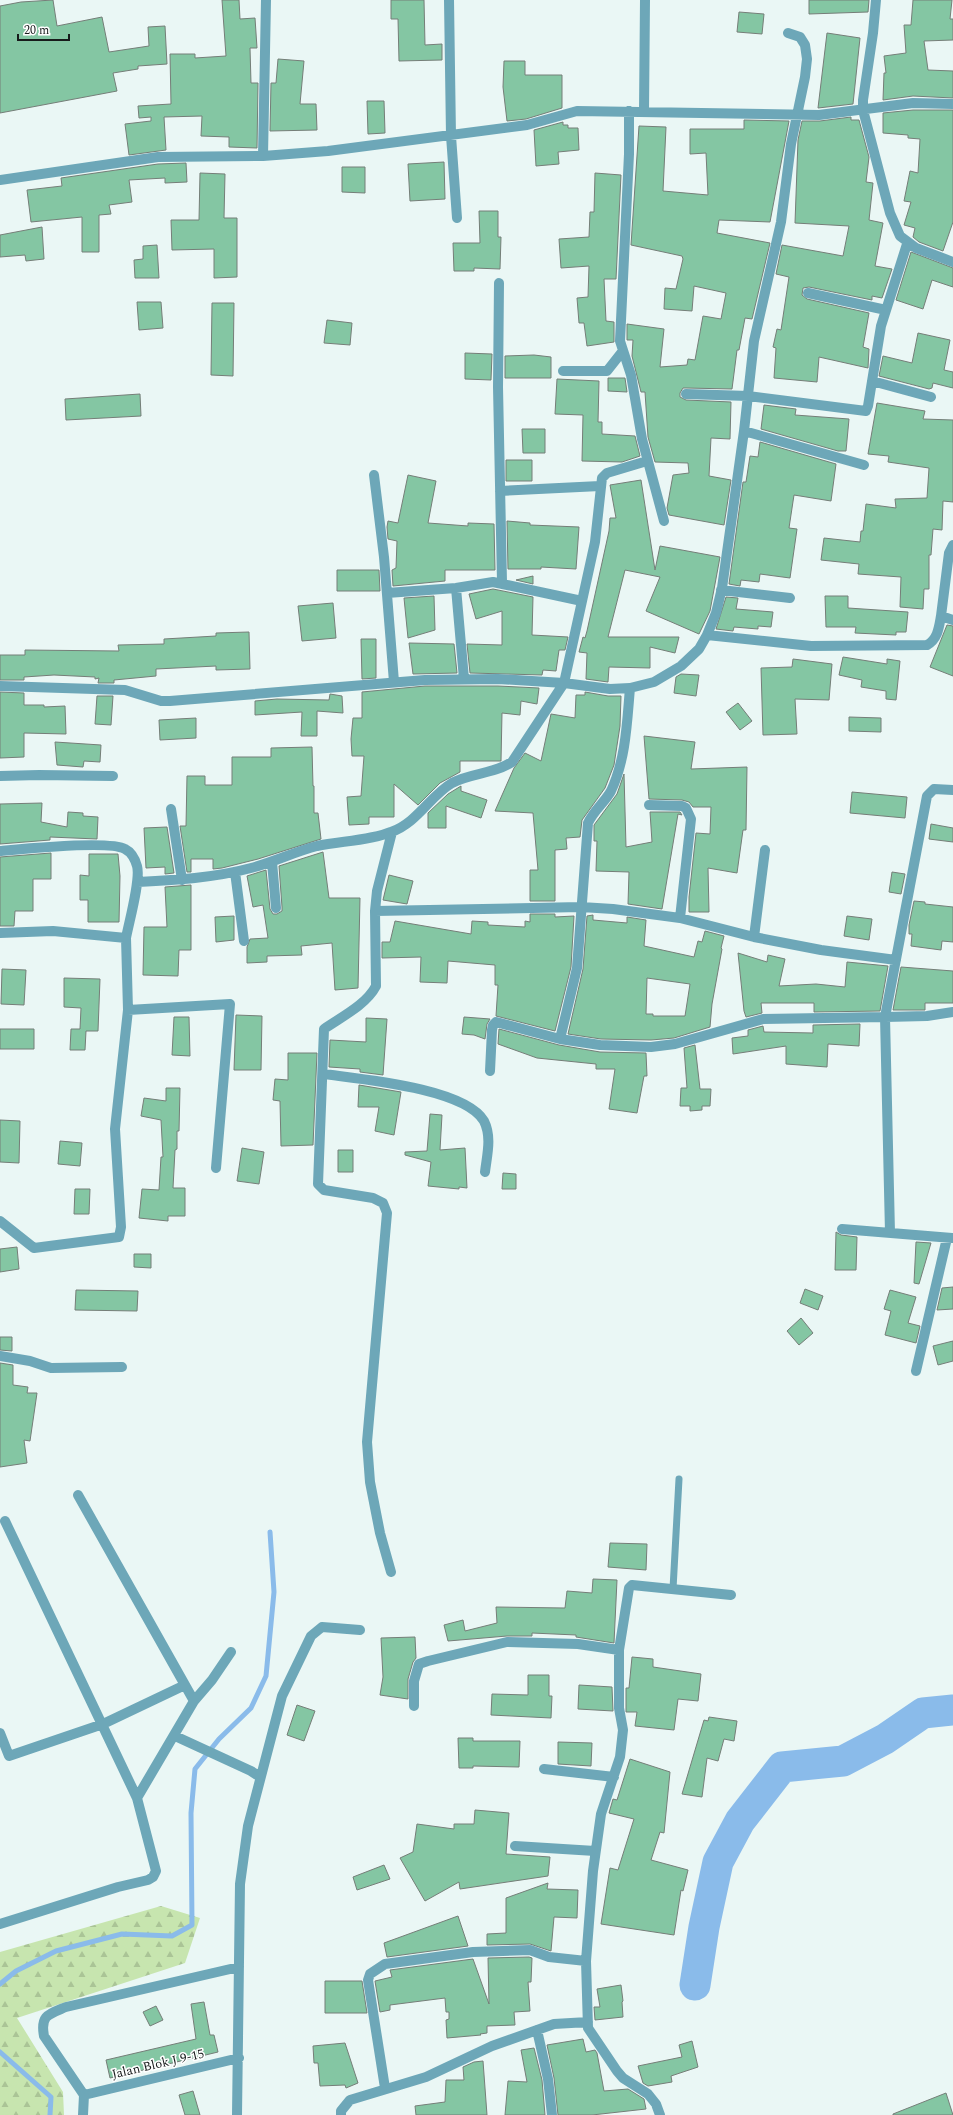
<svg xmlns="http://www.w3.org/2000/svg" width="953" height="2115" viewBox="0 0 953 2115" font-family="Spectral,serif">
<defs>
<pattern id="forest-firs" width="22" height="20" patternUnits="userSpaceOnUse"><rect width="22" height="20" fill="#c7e5af"/><path d="M5 1l3.5 6h-7zM16 11l3.5 6h-7z" fill="#aac496"/></pattern>
</defs>
<rect width="100%" height="100%" fill="#eaf7f5"/>
<path fill="url(#forest-firs)" d="M161 1906 200 1918 185 1963 17 2018 63 2092 64 2115H0V1952Z"/>
<g fill="none" stroke-linecap="round" stroke-linejoin="round">
<path stroke="#8abbea" stroke-width="5" d="M0 1984 16 1971 56 1951 122 1934 172 1936 192 1925 191 1813 195 1769 219 1739 251 1708 266 1676 274 1592 270 1532
M0 2052 51 2097 50 2115"/>
<path stroke="#8abbea" stroke-width="31" d="M695 1985 704 1927 718 1862 740 1821 782 1767 843 1761 885 1739 923 1713 953 1710"/>
</g>
<path fill="#84c6a3" stroke="#757e78" fill-rule="evenodd" d="M53 0 57 26 102 17 109 52 149 46 148 27 165 26 167 64 138 66V69L113 73 117 91 0 113V6L21 2Z
M222 0H239L240 19 255 18 257 48H250L251 83H258L257 148 229 147V137L201 136 202 116 164 117 166 150 129 155 125 124 151 121V117L139 118 138 106 171 104 170 54H195V58L226 56Z
M391 0H424L425 45 442 44V60L399 61 398 19H391Z
M809 0H869L868 12 809 14Z
M913 0H952L950 19H953V40L924 41 928 70 953 71V98L913 96 883 100 884 73H886L884 56 906 53 904 25H911Z
M739 12 764 14 762 34 737 32Z
M827 33 860 38 853 104 818 108Z
M278 59 304 61 300 104H316L317 130 270 131 271 83H276Z
M504 61H525V75H562V108L526 119 507 121 503 87Z
M367 101H384L385 133 368 134Z
M913 110H953V222L943 251 919 242 913 237 915 228 904 225 911 202 904 201 910 171 918 173 920 139 908 138V135L883 133V113Z
M851 117V120H859L869 157 866 182 873 183 869 220 883 223 875 266 892 269 882 298 872 296V300L809 287 803 288 802 295 807 299 869 313 863 347 869 349 868 368 819 357 817 382 774 378 776 348 773 347 777 329 781 330 789 277 776 274 782 245 843 256 849 226 795 223 798 140 802 121H820Z
M744 120 789 121 770 222 719 220 717 233 770 243 752 319 745 318 739 350H737L732 389 686 388H683L680 393V397L686 400 731 402 730 439 711 438 709 476 731 480 724 525 669 515 667 508 673 475 689 473 688 463 655 462 648 437 645 392H641L632 356 633 340H627V324L664 329 660 367 687 365 688 359 695 360 703 316 721 319 726 293 694 286 692 311 664 309 665 288 676 289 683 259 682 256 631 245 639 126 666 127 663 191 708 195 706 153 690 154V129H744Z
M563 122V125H568V128H578L579 150 558 152 559 164 536 166 534 130Z
M444 162 445 199 410 201 408 164Z
M186 163 187 182 165 183V178L129 180 132 202 109 205 111 214 99 215V252H82V217L31 222 27 190 62 186 61 178 158 164Z
M342 167H365V193L342 192Z
M200 173 225 174 224 218H237V277L214 278V249L172 250 171 220H199Z
M595 173 621 175 616 279H604L606 321 614 322V342L587 346 584 323H579L577 298 588 297 589 266 561 268 559 239 589 237 590 212H594Z
M479 211H498V237H501L500 269 474 268V271H454L453 243H480Z
M42 227 44 259 26 261 25 255 0 257V235Z
M157 245 159 278H135L134 260 143 259V246Z
M911 252 953 268V287L932 280 923 309 896 300Z
M137 302H161L163 328 139 330Z
M212 303H234L233 376 211 375Z
M327 320 352 323 350 345 324 343Z
M918 333 950 340 944 370 953 372V388L933 383 932 388 929 389 879 376 883 356 912 363Z
M465 353 492 354 491 380 465 379Z
M534 355 551 357V378H505V356Z
M608 378H625L627 392 608 391Z
M557 379 599 381 598 422H602V434L635 436 640 456 622 462 582 461 583 415 555 414Z
M140 394 141 416 66 420 65 399Z
M877 403 925 411 923 419 953 420V502L943 501 942 530 933 529 931 555H929V589H924L923 609 900 607 901 577 858 574 859 564 821 560 824 538 860 542 861 531H863L866 504 896 508 895 499 927 498 929 468 888 462 889 456 868 454Z
M764 405 796 409 795 415 849 419 846 451H838L761 429Z
M522 429H545V453H523Z
M760 442 836 464 831 501 794 495 789 528 797 529 790 578 760 574 759 582 741 580 740 586 729 584 743 482H746L750 456 758 457Z
M506 460H532V481H506Z
M408 475 436 481 428 523 468 526V523L494 524 495 570H445V581L393 586 392 570 396 568 397 541 388 539 387 527 388 521 398 523Z
M641 480 655 570 660 546 720 557 710 611 699 634 646 611 660 577 625 570 608 637H679L675 653 650 647V668L609 667 608 682 586 679 587 653 579 652 583 637 585 638 587 631 609 531 610 518H616L610 485Z
M507 521 530 523V525L579 527 576 569 541 567V569H508Z
M337 570H379L380 591H337Z
M533 576V584L516 580Z
M493 589 533 597 532 635 568 637 565 650H559L556 671 543 670 542 675 470 673 467 644 502 645V611L476 619 469 594Z
M434 596 435 630 408 638 404 598Z
M825 596H848V608L908 612 906 632H896V635L855 633 856 627H826Z
M726 597 738 598 736 609 773 612 771 627 758 626V629L734 627 733 631 716 629Z
M333 603 336 638 302 641 298 606Z
M947 625 953 626V676L930 667Z
M249 632 250 669 216 670V666L156 669V676L114 680V683H98L99 678 95 679V677L54 675 24 677V680H0V655H25V650L119 651 118 645 164 644V639L216 636V633Z
M361 639H376V678L362 679Z
M409 643 454 644 457 673 413 674Z
M843 657 887 664V659L900 661 896 700 886 699V691L861 687 862 680 839 675Z
M793 659 832 664 829 700 795 699 797 734 763 735 761 668 792 667Z
M681 674 699 675 696 696 674 693 676 677Z
M425 686H498L539 688 537 704 521 701 520 715 502 713 501 761H460V772L440 783 418 805 394 784V817H369V824L349 825 347 797 361 796 364 756H352L351 739 353 718H362V692Z
M0 692 24 693V705H44V707L65 706 66 734 24 733V757L0 758Z
M585 692 608 696H621L620 726 614 765 605 788 582 820 580 837 566 838 567 849 555 850V901H530V870H538L533 813 495 811 514 768 525 753 541 761 551 714 575 718 576 695H585Z
M330 694 342 696 343 713 317 711V736H301L302 712 255 715V701L277 699 329 700Z
M97 696H113L111 725 95 724Z
M738 703 752 721 740 730 726 712Z
M849 717 881 718V732L849 731Z
M196 718V738L160 740 159 720Z
M644 736 695 742 691 769 747 767 746 830H743L737 873 708 868 709 912H689V897L696 833 710 834 711 807H693L689 802 682 800 649 799Z
M55 742 101 745 100 762 84 761 83 767 57 765Z
M312 747 313 786H314V813H318L321 839 258 859 222 868 213 869V859H191V872H187L180 826H186L187 776H205V785H232V757H271V748Z
M624 774 626 847 652 842 650 812H680L682 815 678 814 662 909 628 904 629 872 596 871 597 841H594V825L617 794Z
M461 786V791L487 800 481 818 446 806V828H428V813L448 794Z
M852 792 907 797 905 818 850 813Z
M42 803 41 822 67 827 68 812 83 813V816L98 817 97 839 50 837V840L0 844V804Z
M931 824 953 828V842L929 839Z
M167 827 174 873 165 874V867L146 868 144 828Z
M323 852 329 898H360L358 988 335 990 332 943 301 946 302 955 267 956V962L247 963V947L250 939 268 938 263 905 253 907 247 876 266 870 270 909 273 914H277L282 911V907L279 866Z
M51 853V879H33V911H15L14 926H0V857Z
M89 854H118L120 876 119 922H88V900H80V875L89 876Z
M892 872 905 874 901 894 889 892Z
M389 875 413 881 407 904 383 900Z
M191 885V950H179L178 976 143 975 144 927H167L165 887Z
M914 901 925 902V904L953 907V942L942 941 941 950 911 946 912 934H909V925Z
M530 914H555V917L574 916 571 967 555 1031 496 1016 498 985H495V965L448 961 447 983 420 982 421 957 382 958V942H390L395 921 471 934 472 921 488 922V925L525 927V921L530 922Z
M593 915V920L627 923V917L646 920 644 946 694 957 698 941 702 942 705 931 724 936 721 948 722 949 712 1004 710 1027 674 1038 651 1040 601 1039 568 1034 583 969 587 916ZM647 978 690 984 685 1016H653V1014H646Z
M234 916V940L216 942 215 917Z
M847 916 872 919 869 940 844 936Z
M738 953 767 962 768 955 785 959 779 986 816 984 845 987 847 962 888 966 880 1011 814 1012V1003H761L762 1013 746 1017 744 1011Z
M901 967 953 971V1003H925V1010H893Z
M2 969 26 970 24 1005 1 1004Z
M64 978 100 979 98 1031H86L85 1050H70L71 1029H80L81 1008 64 1007Z
M236 1015 262 1016 261 1070H234Z
M174 1017H189L190 1056 172 1055Z
M464 1017 490 1019 487 1024 485 1039 474 1035 462 1034Z
M366 1018 387 1019 383 1075 360 1072V1069L329 1067 330 1040 366 1042Z
M860 1024 859 1046 828 1044 827 1067 786 1064V1046L733 1054 732 1038 748 1036V1030L763 1026 764 1032 813 1033V1025Z
M0 1029H34V1049H0Z
M499 1029 559 1045 600 1052 646 1053 647 1076H644L637 1113 609 1109 615 1069H596V1064L537 1058 498 1044Z
M695 1045 700 1089H711L710 1106H702V1110L690 1111V1106H680L681 1088H687L684 1048Z
M288 1053H317L313 1145 281 1146 280 1101 273 1100 275 1079 288 1080Z
M359 1085 401 1092 394 1135 375 1131 379 1107H358Z
M166 1088H180L179 1131H177V1149L175 1150 173 1188H185V1216H168V1221L139 1218 142 1189 159 1190 161 1157H163L161 1120 141 1116 144 1098 166 1101Z
M430 1114 442 1115 440 1150 465 1148 467 1188 459 1187V1189L428 1186 431 1162 405 1155V1152L427 1151Z
M0 1120 20 1121 19 1163 0 1162Z
M60 1141 82 1143 80 1166 58 1164Z
M242 1148 264 1152 259 1184 237 1181Z
M338 1150H353V1172H338Z
M503 1173 516 1174V1189H502Z
M75 1189H90L89 1214H74Z
M836 1232 841 1235 857 1237 856 1270H835Z
M916 1242 931 1243 919 1284 914 1283Z
M17 1247 19 1269 0 1272V1249Z
M134 1254H151V1268L134 1267Z
M953 1287V1309L937 1310 942 1288Z
M805 1289 823 1296 818 1310 800 1303Z
M76 1290 138 1291 137 1311 75 1310Z
M890 1290 916 1297 908 1323 920 1326 916 1343 885 1335 891 1311 884 1309Z
M801 1318 813 1333 799 1345 787 1331Z
M0 1337H12V1351L0 1350Z
M953 1341V1361L938 1365 933 1346Z
M0 1363 13 1365V1385L28 1387 27 1393H37L30 1441 24 1440 27 1463 0 1467Z
M610 1543 647 1544 646 1570 608 1567Z
M593 1579 617 1580 614 1643 576 1637V1635L532 1633V1636H507L448 1641 444 1625 463 1620 465 1631 497 1623 496 1607 565 1608 567 1591 592 1593Z
M415 1637 416 1658 413 1662 408 1679V1699L380 1695 383 1677 381 1638Z
M632 1657 653 1659V1667L701 1674 698 1701 678 1699 674 1730 635 1726 637 1712H626V1688H629Z
M528 1675H549V1696H552L551 1718 491 1715 492 1694 528 1695Z
M579 1685 612 1687 613 1711 578 1709Z
M297 1705 315 1711 304 1741 287 1735Z
M709 1717 737 1721 734 1741 724 1739 718 1761 707 1758 702 1797 682 1794 704 1720 708 1721Z
M458 1738H473V1741H520L519 1767 473 1766V1768H459Z
M558 1742 592 1743 591 1766 558 1764Z
M630 1759 670 1772 664 1833 660 1832 651 1860 688 1870 683 1891 681 1890 674 1935 601 1924 610 1868 618 1870 634 1819 609 1813 613 1799 617 1800Z
M475 1810 509 1813 506 1854 550 1857 548 1876 460 1889 459 1882 425 1901 400 1858 413 1852 417 1824 454 1829V1824H474Z
M384 1865 390 1879 357 1890 353 1877Z
M548 1883 547 1889 578 1890 577 1918 554 1917 551 1951 530 1944 487 1945V1934L506 1933V1898Z
M458 1916 468 1946 387 1957 384 1943Z
M529 1957 532 1958 531 1982H528L530 2011 514 2012 515 2025 487 2026V2033L480 2034 481 2035 447 2038 446 2020 449 2019V2012H446L445 1998 390 2005V2010L380 2012 375 1981 392 1977 390 1970 473 1959 489 2004 488 1958Z
M325 1981H362L367 2013H325Z
M621 1985 623 2001 622 2002 623 2017 595 2020 594 2007H600L597 1989Z
M204 2002 210 2035H214L218 2052 110 2078 106 2060 196 2039 191 2004Z
M156 2006 163 2020 150 2026 143 2012Z
M583 2039 586 2052 595 2050 597 2053 604 2091 628 2089 644 2099 646 2109 592 2115H558L554 2078 547 2045Z
M692 2041 698 2067 671 2076 672 2082 648 2086 643 2083 638 2066 682 2057 679 2045Z
M345 2043 358 2083 346 2088 345 2085 320 2086 318 2063H314L313 2046Z
M534 2048 542 2080 545 2115H505L508 2081 527 2082 521 2050Z
M483 2061 487 2115H416L415 2106 445 2102 446 2080H464L463 2067 474 2062Z
M193 2091 200 2115H185L179 2095Z
M946 2093 953 2115H893V2114Z"/>
<g fill="none" stroke-linecap="round" stroke-linejoin="round">
<path stroke="#6da7b8" stroke-width="7" d="M673 1589 679 1479"/>
<path stroke="#6da7b8" stroke-width="10" d="M449 0 451 136 457 218
M876 0 873 33 863 100V110L890 213 900 236 916 248 953 262
M629 111V154L620 341 631 375 642 439 664 521
M644 111 645 0
M263 156 266 0
M0 180 158 157 263 156 328 151 527 125 577 111 819 115 913 103 953 104
M499 283 498 387 502 582
M808 293 886 310
M563 371H607L622 352
M872 381 931 397
M686 394 748 396 866 411 868 406 881 326 907 244
M744 431 864 465
M374 475 384 557 394 682
M500 491 600 486
M953 545 949 553 941 616 953 620
M456 588 464 679
M721 590 790 598
M387 593 456 588 493 582 582 601
M707 635 811 646 927 645C938 639 939 627 941 616
M0 686 125 690 161 701H170L425 680 498 679 564 683 610 689 630 688 654 682 681 666 699 649 707 635 716 613 722 588 744 431 754 341 781 222 791 144 805 77 807 59 805 45 800 37 788 33
M0 776 39 775 113 776
M649 805 682 806 686 808 691 819 680 918
M171 809 182 880
M392 832 377 891 375 911 581 907 613 909 680 918 754 937 821 950 896 960
M0 851C21 849 110 840 125 849 131 852 135 859 137 866 141 879 129 922 126 938L53 931 0 933
M272 862 276 908
M235 872 244 941
M137 882C175 880 214 878 251 868 274 862 294 852 317 846 340 841 369 841 391 832 417 823 430 796 452 783 471 773 494 774 512 762L564 683 595 542 602 478 607 473 647 461
M375 911 376 986C366 1005 341 1017 324 1029L318 1184 324 1190 373 1198 383 1203 387 1213 367 1442 370 1482 380 1533 391 1572
M754 937 765 850
M128 1010 230 1004 216 1168
M560 1039 577 968 588 823C594 810 605 802 611 791 626 759 627 722 630 688
M490 1071 492 1030 493 1025 496 1022 560 1039 600 1045 651 1047 675 1044 763 1019 885 1017 927 796 934 789 953 790
M324 1074C360 1079 465 1088 484 1121 492 1137 487 1155 485 1172
M0 1221 34 1248 119 1237 121 1227 115 1129 128 1010 126 938
M842 1229 952 1238
M890 1233 885 1017 927 1016 953 1012
M0 1356 30 1361 51 1368 122 1367
M916 1371 947 1238
M78 1495 194 1701
M619 1650 629 1588 632 1585 731 1595
M414 1706V1681L419 1664 428 1661 507 1642 578 1644 619 1650V1708L623 1730 620 1757 601 1814 593 1871 586 1961 588 2028 617 2071 623 2078 648 2094 656 2104 660 2115
M0 1733 9 1756 103 1724 185 1685
M175 1736 251 1771 260 1777
M544 1769 614 1777
M137 1798 194 1701 212 1680 231 1652
M515 1846 595 1851
M0 1924 118 1887 148 1880 153 1877 156 1871 137 1798 5 1521
M537 2030 548 2079 552 2115
M385 2088 368 1980 370 1974 385 1964 473 1952 530 1950 549 1957 586 1961
M84 2095 239 2058
M83 2115 84 2095 44 2036C40 2015 49 2014 66 2007L239 1967
M237 2115 240 1884 248 1826 282 1696 311 1636 322 1627 360 1630
M341 2115V2111L350 2100 426 2077 492 2046 554 2024 588 2022"/>
</g>
<g text-anchor="middle" dominant-baseline="central" stroke-width="3" stroke-linejoin="round" paint-order="stroke">
<g font-size="13" fill="#171b1b" stroke="#fff">
<text transform="translate(158 2064) rotate(-13)">Jalan Blok J 9-15</text>
</g>
</g>
<path d="M18 34v6h51v-6" fill="none" stroke="#171b1b" stroke-width="2"/>
<text x="24" y="34" font-size="12" fill="#171b1b" stroke="#ffffff" stroke-width="3" paint-order="stroke">20 m</text>
</svg>
